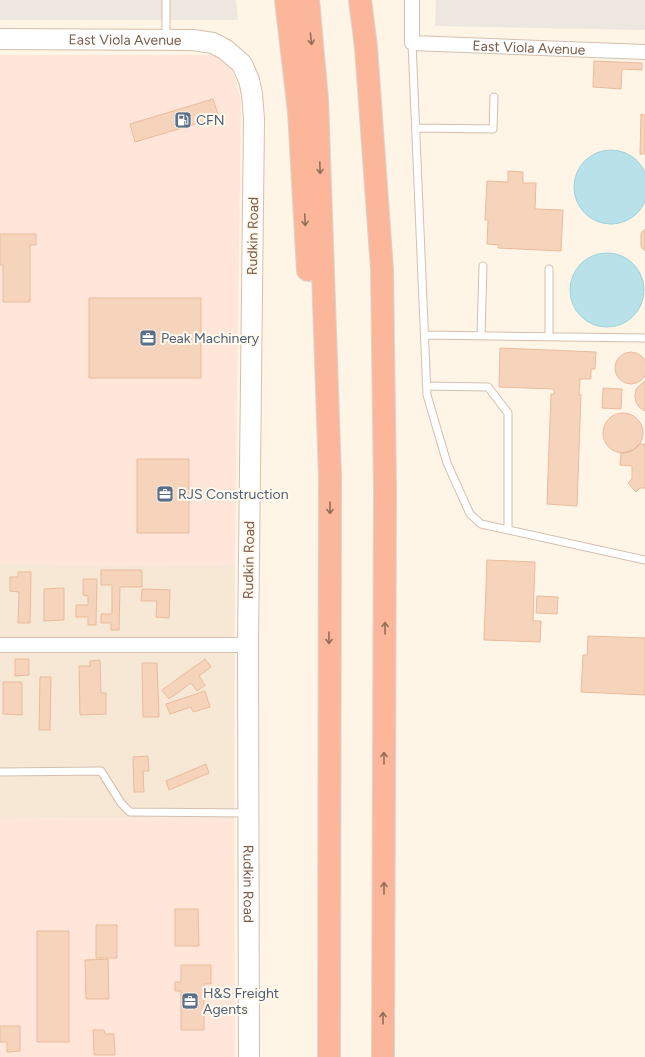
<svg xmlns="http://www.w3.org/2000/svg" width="645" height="1057" viewBox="0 0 645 1057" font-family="Figtree,sans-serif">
<rect width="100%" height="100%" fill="#fef5e6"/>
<path fill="#f6e8d4" d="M0 564 235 565 234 819 0 818Z"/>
<path fill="#ffe6d9" d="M0 55H215L232 67 241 100 235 565 0 564Z
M0 818 234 819 235 1057H0Z"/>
<path fill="#eee7e0" d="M0 0H236L238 20H0Z
M436 0H645V30L435 26Z"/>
<path fill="#b9e1ea" stroke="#9ed1dc" d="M574 187a37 37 0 1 1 74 0a37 37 0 1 1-74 0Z
M570 290a37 37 0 1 1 74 0a37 37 0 1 1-74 0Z"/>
<path fill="#f6d4bc" stroke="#e9bb9b" d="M594 61 642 63V70L622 69 621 89 593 87Z
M213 99 219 117 135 142 130 124Z
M641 114 645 115V154H640Z
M508 171 523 172V183H536L535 209 563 210 561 251 498 248 499 245 487 244 488 220H485L487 181 508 182Z
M645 229V251L641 247V233Z
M0 234H36V245H30V302H3V265H0Z
M89 298H201V378H89Z
M500 348 596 352 595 369H591V379H580L579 395H581L577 506 547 504 551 394H554V389L499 387Z
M615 368a16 16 0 1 1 32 0a16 16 0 1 1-32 0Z
M645 381V411L639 407 636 402 635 396 636 389 640 385Z
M603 388 622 389 621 409 602 408Z
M603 433a20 20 0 1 1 40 0a20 20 0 1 1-40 0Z
M639 444H645V488H640L636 492 628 483 632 479V466L620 465 621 453 627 452 634 449Z
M137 459H189V533H137Z
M487 560 535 562 533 621H541L540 642 484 640Z
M101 570H142V587H120L119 630H111V623H101V614H112V585H101Z
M18 572H31L30 623H18L19 592 10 591V577H18Z
M83 579H97L96 625H88V617H76V605H88V596L83 595Z
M64 588V620L44 621V589Z
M142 589 170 590 169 618 156 617 157 601H141Z
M537 596 558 597 557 614 536 613Z
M588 636 645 638V695L581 692 583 655H587Z
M15 659H29V675L15 676Z
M205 659 211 667 199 676 205 685 197 691 191 683 169 699 162 690Z
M100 660 101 693H106V714L80 715 79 666H90V661Z
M142 663H157L159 717H143Z
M40 677H51L50 730H39Z
M3 682H22V715L3 714Z
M205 691 210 707 193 712 191 707 170 714 166 704Z
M148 756 149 771H143L144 792H134L133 757Z
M206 764 209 773 169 790 166 781Z
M175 909H198L199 946H175Z
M96 925H117V958H96Z
M37 931H69V1042H37Z
M108 959 109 999H86L85 960Z
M181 965H211V984H204V1030H181V991H175V982H181Z
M0 1026H20V1051L7 1052V1042H0Z
M93 1030H104L105 1034H114L115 1055H94Z"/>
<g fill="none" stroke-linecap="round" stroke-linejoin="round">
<g stroke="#d4bfae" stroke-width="9">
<path id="lane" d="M166 38V0
M412 43 427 395 447 463 470 514 481 524 645 560
M416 128 493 129 494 97
M549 269V337
M425 335 645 338
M481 336 483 266
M427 386 488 387 508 413V530
M0 772 101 771 121 803 130 812 248 813"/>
</g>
<g stroke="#d4bfae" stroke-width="16">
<g id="street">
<path id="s1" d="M412 0V43L645 52"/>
<path d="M0 645H248"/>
</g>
</g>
<g stroke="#d7bfaa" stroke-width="22">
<g id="secondary">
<path id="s2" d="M0 39 193 40 213 43 226 50 242 64 249 80 252 94 254 119 248 645 249 1057"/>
</g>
</g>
<g stroke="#dcd4cf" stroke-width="24">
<path id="highway" d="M286 0 299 112 308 270
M308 0 317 99 330 476 329 1057
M360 0 366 47 382 270 385 490 383 1057"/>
</g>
<use href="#lane" stroke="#fff" stroke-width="7"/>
<use href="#street" stroke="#fff" stroke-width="14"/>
<use href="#secondary" stroke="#fff" stroke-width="20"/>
<use href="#highway" stroke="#fcb699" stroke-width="22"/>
</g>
<defs><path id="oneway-shaft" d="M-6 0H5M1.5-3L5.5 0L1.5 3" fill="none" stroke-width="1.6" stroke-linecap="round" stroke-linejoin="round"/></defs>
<g stroke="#946d58">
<use href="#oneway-shaft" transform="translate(311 39) rotate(84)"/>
<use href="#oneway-shaft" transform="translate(320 168) rotate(88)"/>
<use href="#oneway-shaft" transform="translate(305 220) rotate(87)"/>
<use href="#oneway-shaft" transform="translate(330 508) rotate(90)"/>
<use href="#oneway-shaft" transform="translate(385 628) rotate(-90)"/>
<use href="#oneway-shaft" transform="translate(329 638) rotate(90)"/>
<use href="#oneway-shaft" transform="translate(384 758) rotate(-90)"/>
<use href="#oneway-shaft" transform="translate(384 888) rotate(-90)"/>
<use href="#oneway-shaft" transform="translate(383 1018) rotate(-90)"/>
</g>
<defs>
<g id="fuel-square" transform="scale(0.9)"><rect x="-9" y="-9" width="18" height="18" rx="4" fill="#5c6f8a" stroke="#fff9ee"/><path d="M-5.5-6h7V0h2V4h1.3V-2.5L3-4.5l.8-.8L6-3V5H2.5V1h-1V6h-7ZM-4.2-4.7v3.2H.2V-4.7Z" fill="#fff"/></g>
<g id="office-square" transform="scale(0.9)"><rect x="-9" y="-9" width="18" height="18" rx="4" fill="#5c6f8a" stroke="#fff9ee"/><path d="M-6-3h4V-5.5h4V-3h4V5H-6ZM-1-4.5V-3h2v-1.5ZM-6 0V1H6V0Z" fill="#fff"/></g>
</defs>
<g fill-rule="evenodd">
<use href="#fuel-square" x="183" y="120"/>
<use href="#office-square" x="148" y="338"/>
<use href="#office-square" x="165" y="494"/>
<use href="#office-square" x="190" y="1001"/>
</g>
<g text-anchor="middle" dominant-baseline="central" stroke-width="4" stroke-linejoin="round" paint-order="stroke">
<g font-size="14" fill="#7a5b48" stroke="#fff9ee">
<text stroke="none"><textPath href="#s2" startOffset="125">East Viola Avenue</textPath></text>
<text stroke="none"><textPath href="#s1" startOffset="160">East Viola Avenue</textPath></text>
<text transform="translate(253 236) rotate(-89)">Rudkin Road</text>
<text transform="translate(249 560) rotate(-89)">Rudkin Road</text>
<text stroke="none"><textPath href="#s2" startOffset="1071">Rudkin Road</textPath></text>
</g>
<g font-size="14" fill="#4e5e75" stroke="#fff9ee" text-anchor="start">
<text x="196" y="120">CFN</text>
<text x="161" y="338">Peak Machinery</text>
<text x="178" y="494">RJS Construction</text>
<text x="203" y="993">H&amp;S Freight<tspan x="203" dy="16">Agents</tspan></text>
</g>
</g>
</svg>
